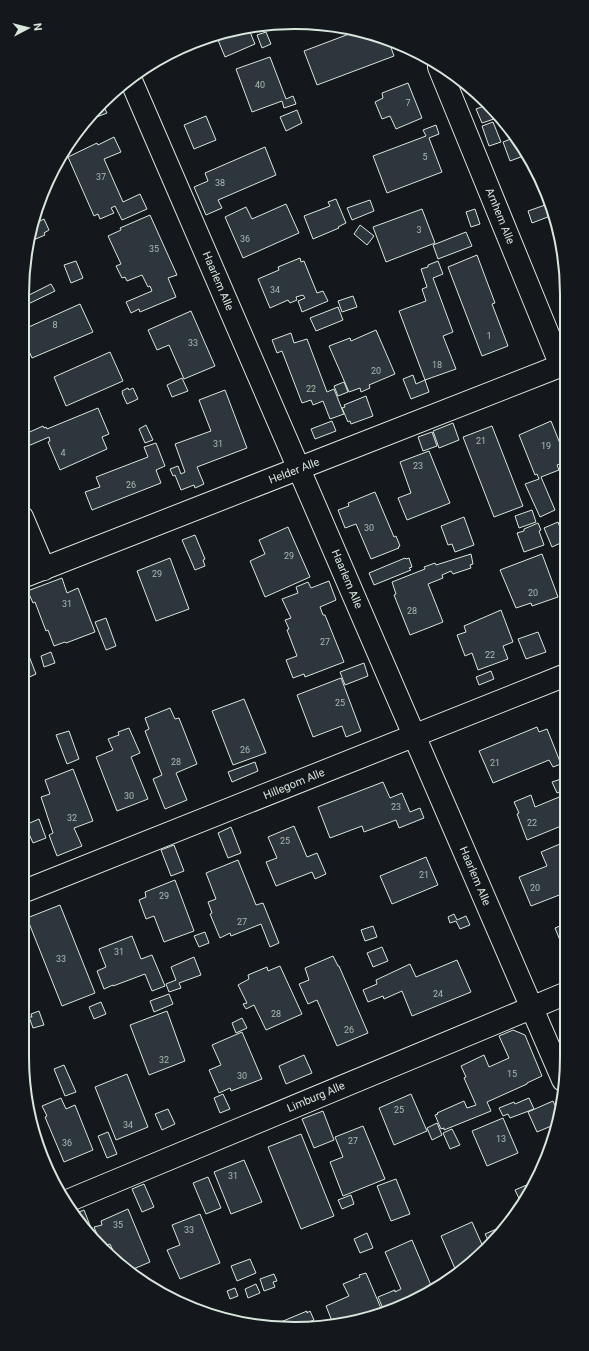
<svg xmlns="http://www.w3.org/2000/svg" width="589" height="1351" viewBox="0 0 589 1351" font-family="Roboto,sans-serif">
<rect width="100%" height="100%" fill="#14181c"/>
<path fill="#2c363c" stroke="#d8e6dc" d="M248 27 255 44 225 57 218 40 215 41 212 36 224 31Z
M357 31 382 37 388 39 394 56 317 85 304 51Z
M266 32 271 44 262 48 257 35Z
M270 57 286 99 293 96 296 104 284 108 282 101 252 112 236 69Z
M408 83 422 118 396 129 390 116 382 119 375 102 383 98 382 93Z
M102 103 107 113 84 122 90 115Z
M487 105 496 114 497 118 482 123 476 109Z
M297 110 302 123 286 131 280 117Z
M206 116 216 140 194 149 184 125Z
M493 122 501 142 489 146 482 126Z
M436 125 439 134 429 138 442 172 387 193 373 156 426 136 423 130Z
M78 132 79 136 72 139Z
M114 137 121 152 104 159 123 202 140 194 147 209 122 220 115 206 111 208 114 213 100 219 98 214 94 216 68 157 97 143 98 145Z
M516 137 526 155 510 161 503 142Z
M265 147 276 175 218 200 222 208 206 215 194 187 208 181 205 173Z
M538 176 546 190 553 215 532 223 528 211 548 204Z
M336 199 346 223 338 227 339 228 313 239 304 216 330 206 328 202Z
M370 200 374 211 352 220 347 208Z
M286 204 299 233 243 258 225 217 246 207 252 219Z
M422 209 435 243 386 262 373 227Z
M475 209 480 224 471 227 466 212Z
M150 215 177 275 168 278 176 297 140 312 139 309 131 313 126 302 152 291 150 286 148 287 142 275 127 281 125 277 122 278 116 266 121 264 108 236 121 230 120 228Z
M44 219 49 230 44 233 45 235 31 241 34 224Z
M360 225 374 236 367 245 354 234Z
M466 232 472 246 438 259 433 245Z
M477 255 495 303 492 304 508 346 482 356 448 267Z
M300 258 301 262 304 261 317 293 323 291 328 301 302 312 298 301 305 298 303 295 296 297 297 300 290 303 288 300 270 308 258 279 279 270 278 267Z
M76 261 83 278 71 283 64 265Z
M438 261 443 274 433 278 453 332 443 336 456 369 425 380 399 311 426 301 422 289 427 287 421 269 428 267V265Z
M24 284 29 295 51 284 55 291 22 307Z
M353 296 357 307 342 312 338 301Z
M80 304 93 332 32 358 22 335V330Z
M338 307 343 320 316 331 310 318Z
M191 311 215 366 184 379 169 345 157 350 148 330Z
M376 330 395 374 369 385 370 388 361 392 360 388 349 392 329 346 350 338 351 341Z
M291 333 294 343 307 339 327 392 334 389 344 414 330 419 323 401 313 405 311 400 302 403 282 351 277 353 272 340Z
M110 352 123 381 66 406 54 377Z
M413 375 416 384 425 380 429 392 411 399 403 379Z
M182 378 188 391 172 397 167 385Z
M344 382 348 392 338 396 334 386Z
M128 388 129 390 133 388 138 399 127 404 122 393H123L122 391Z
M225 390 247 448 197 467 204 484 195 488 194 485 181 490 175 475 173 476 170 469 178 466 181 474 185 472 175 444 211 431 199 400Z
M366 396 373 416 351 424 350 421 348 422 342 408 345 407 344 405Z
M98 408 109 434 102 437 107 449 60 470 48 442 50 441 49 437 28 446 23 435 43 426 44 428 46 427 47 429Z
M22 410 28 422 22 425Z
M332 421 336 431 315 439 311 429Z
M551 421 565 456V462L557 465 559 470 541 477 555 510 540 517 525 484 539 479 537 474 535 475 519 435Z
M453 423 459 440 439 448 433 431Z
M146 425 153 440 145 443 139 429Z
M492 426 523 506 494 517 463 437Z
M432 432 437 446 423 451 418 437Z
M156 443 165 466 156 470 161 483 92 510 85 492 100 487 96 477 148 457 144 447Z
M429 451 450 503 407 520 398 498 411 493 400 462Z
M375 492 394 537 396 536 400 546 398 547 399 548 371 559 356 524 345 528 338 510 349 506 348 503Z
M532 510 536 522 519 528 515 516Z
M464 517 474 545 455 552 452 544 448 545 441 526Z
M558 522 565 541 552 547 544 528Z
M538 523 541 530 539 531 544 545 524 552 517 533 524 531V529Z
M288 527 310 577 265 597 250 561 265 554 259 540Z
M195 535 205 559 203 560 205 566 195 570 182 540Z
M471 554 473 564 470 565 471 568 453 574 451 571 442 575 443 578 428 584 443 622 410 635 394 595 396 594 392 582 425 569 424 567 435 563 436 565Z
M542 554 558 597 532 606 531 603 516 608 500 570Z
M170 558 189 609 156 621 137 571Z
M405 558 406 559 409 558 412 567 409 568 411 570 374 585 369 573Z
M62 578 67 593 78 588 95 632 66 643 65 642 54 646 48 630 46 631 35 602 33 603 29 594 22 597V593Z
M329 581 336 600 320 607 323 615H325L344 662 305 677 304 674 293 678 286 660 297 656 287 630 289 629 285 620 291 618 282 599 298 593 296 587 308 582 311 588Z
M501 610 513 642 503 646 508 659 478 670 472 653 465 656 457 635 466 632 464 626Z
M106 618 116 646 106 650 95 622Z
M538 632 546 652 526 659 518 639Z
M22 638 36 674 25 679 22 670Z
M51 652 55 663 44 667 41 656Z
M364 663 368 676 345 685 340 672Z
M491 671 494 679 479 685 476 677Z
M341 678 361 731 346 737 342 726 313 737 297 695Z
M244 699 266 753 233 765 212 711Z
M170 708 175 719 179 718 197 764 176 773 187 800 165 809 153 779 162 775 145 731 149 729 145 718Z
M537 727 539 732 547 729 561 764 553 767 549 760 493 783 479 751Z
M129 728 140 753 131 757 148 799 117 811 96 757 113 750 108 739 119 735 118 732Z
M69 731 79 759 67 764 56 735Z
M255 762 258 771 232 782 228 772Z
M73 769 93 821 74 828 82 846 57 856 49 835 53 833 41 797 50 794 45 780Z
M564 778 566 783V789L557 793 552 782Z
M383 782 390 798 402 793 410 812 420 808 424 818 399 828 396 820 364 832 362 826 330 838 318 807Z
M531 795 535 807 564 795 566 800V824L527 840 517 814 519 813 514 802Z
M39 819 46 838 33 843 25 825Z
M294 826 307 857 317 853 326 874 315 879 312 872 276 886 266 862 277 858 268 837Z
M231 827 241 853 228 858 218 833Z
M560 844 566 858 567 892 531 906 519 877 547 866 541 852Z
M174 845 184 871 171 876 161 850Z
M426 857 438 885 392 904 380 876Z
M238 860 256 905 263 903 279 943 270 947 261 924 231 936 230 933 220 938 210 914 212 913 208 902 216 899 206 873Z
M175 880 194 931 164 942 154 916 146 919 139 900 146 897 145 892Z
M60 905 95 993 62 1006 27 918Z
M454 914 457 920 466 916 470 925 460 929 456 921 450 923 448 917Z
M567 923V954L566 955 555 928Z
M373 926 377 937 365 941 361 930Z
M205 932 209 943 199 947 194 936Z
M132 936 141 959 152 955 165 986 152 991 145 974 113 986V985L104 989 97 971 106 967 99 949Z
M382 947 388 961 373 967 367 953Z
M333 956 338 966H339L368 1033 337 1046 317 1000 308 1004 299 984 309 980 305 968Z
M194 957 201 975 179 983 181 988 169 992 166 984 176 980 171 967Z
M457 960 471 992 412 1016 402 991 384 999 383 996 368 1002 363 990 377 984 376 980 410 964 416 977Z
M280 966 302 1014 266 1030 254 1005 246 1009 243 1004 247 1003 238 985 249 979 248 975 267 967 268 971Z
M22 971 28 986 22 988Z
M169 994 173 1004 154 1012 150 1001Z
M101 1002 106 1014 94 1019 89 1007Z
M39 1011 44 1025 33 1028 29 1017H32L31 1014Z
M167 1011 185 1061 149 1075 130 1025Z
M242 1018 247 1028 236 1033 232 1023Z
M513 1030 525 1035 542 1076 527 1083V1084L487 1102 491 1111 444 1130V1128L441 1129 435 1115 438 1114 437 1113 464 1101 467 1108 476 1105 464 1078 466 1077 461 1066 484 1055 489 1067 509 1058 499 1036Z
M242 1032 262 1079 231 1091 230 1088 219 1093 209 1070 221 1065 212 1045Z
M304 1055 312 1073 286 1084 279 1066Z
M64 1065 76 1092 65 1096 54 1069Z
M127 1074 148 1127 116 1140 95 1087Z
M223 1094 230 1109 220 1113 214 1098Z
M411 1094 427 1131 394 1145 379 1108Z
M61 1098 66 1109 75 1105 93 1150 64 1162 45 1117 47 1116 42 1106Z
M529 1098 534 1109 510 1118 508 1114 503 1116 499 1108 514 1102 515 1104Z
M553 1101 558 1112 556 1124 537 1132 528 1112Z
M168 1109 175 1124 162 1130 155 1114Z
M323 1111 334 1140 314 1148 302 1119Z
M503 1118 518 1153 487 1166 472 1131Z
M437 1123 442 1135 432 1140 427 1128Z
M363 1126 385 1179 343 1196 330 1162 343 1157 335 1137Z
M452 1129 460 1145 450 1149 443 1133Z
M108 1132 117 1154 107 1158 98 1136Z
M301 1134 334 1216 301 1229 268 1147Z
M244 1160 262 1202 231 1214 214 1172Z
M208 1177 221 1208 206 1214 193 1183Z
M396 1179 410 1214 391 1221 377 1186Z
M536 1181 531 1193 522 1205 515 1190Z
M144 1184 154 1207 142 1212 132 1189Z
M351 1195 354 1204 342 1209 338 1200Z
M128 1209 150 1262 131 1270 116 1257 110 1244 102 1246 94 1227 102 1225 101 1221Z
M84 1210 91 1228 85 1230 74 1214Z
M200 1214 220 1263 180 1279 167 1250 180 1245 172 1225Z
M472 1222 484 1249 456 1271 441 1236Z
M508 1224 500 1236 490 1244 485 1234Z
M367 1233 373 1248 360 1253 354 1239Z
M412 1240 433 1290 385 1313 378 1297 395 1290V1292L401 1289 385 1252Z
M250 1259 256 1273 237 1281 231 1266Z
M366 1273 383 1313 375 1316 334 1326 326 1306 349 1296 343 1284 360 1277 359 1275Z
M274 1274 277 1281 273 1282 275 1287 264 1291 260 1279Z
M256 1284 260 1293 248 1298 245 1289Z
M235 1288 238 1296 230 1299 227 1291Z
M307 1311V1313L310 1311 314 1320 311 1321 313 1326 276 1325V1324Z"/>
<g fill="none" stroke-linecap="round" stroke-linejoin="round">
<g stroke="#d8e6dc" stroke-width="24">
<path id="minor" d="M439 67 561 366
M130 78 563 1080
M22 517 44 569
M22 577 565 364
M22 892 566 675
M65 1202 567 993"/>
</g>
<use href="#minor" stroke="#14181c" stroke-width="22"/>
</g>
<g text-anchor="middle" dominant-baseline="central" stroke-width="3" stroke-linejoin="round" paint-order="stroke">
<g font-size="9" fill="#adbab4">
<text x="260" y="85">40</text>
<text x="408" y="103">7</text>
<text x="425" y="157">5</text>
<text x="101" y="177">37</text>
<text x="220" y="183">38</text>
<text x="419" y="230">3</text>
<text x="245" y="239">36</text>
<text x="154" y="249">35</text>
<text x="275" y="290">34</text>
<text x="55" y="325">8</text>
<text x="489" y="336">1</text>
<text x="193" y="343">33</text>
<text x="437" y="365">18</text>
<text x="376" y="371">20</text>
<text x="311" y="389">22</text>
<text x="481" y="441">21</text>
<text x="218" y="444">31</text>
<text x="546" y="446">19</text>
<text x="63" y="453">4</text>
<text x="418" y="466">23</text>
<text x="131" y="485">26</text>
<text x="369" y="528">30</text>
<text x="289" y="556">29</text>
<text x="157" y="574">29</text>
<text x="533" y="593">20</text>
<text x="67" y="604">31</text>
<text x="412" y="611">28</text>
<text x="325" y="642">27</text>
<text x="490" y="655">22</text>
<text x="340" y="703">25</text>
<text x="245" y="750">26</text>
<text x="176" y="762">28</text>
<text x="495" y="763">21</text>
<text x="129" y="796">30</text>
<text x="396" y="807">23</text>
<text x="72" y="818">32</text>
<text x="532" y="823">22</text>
<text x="285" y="841">25</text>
<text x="424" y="875">21</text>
<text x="535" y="888">20</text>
<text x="164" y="896">29</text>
<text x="242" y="922">27</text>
<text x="119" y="952">31</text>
<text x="61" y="959">33</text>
<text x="438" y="994">24</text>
<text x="276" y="1014">28</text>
<text x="349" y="1030">26</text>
<text x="164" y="1060">32</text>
<text x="512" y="1074">15</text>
<text x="242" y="1076">30</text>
<text x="399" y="1110">25</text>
<text x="128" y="1125">34</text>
<text x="501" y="1139">13</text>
<text x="353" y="1141">27</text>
<text x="67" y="1143">36</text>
<text x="233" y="1176">31</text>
<text x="118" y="1225">35</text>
<text x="189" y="1230">33</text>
</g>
<g font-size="11" fill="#d8e6dc" stroke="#14181c">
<text transform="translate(500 216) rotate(68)">Arnhem Alle</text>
<text transform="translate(218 281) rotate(67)">Haarlem Alle</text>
<text transform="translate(294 471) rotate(-21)">Helder Alle</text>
<text transform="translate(347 579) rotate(67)">Haarlem Alle</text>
<text transform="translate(294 784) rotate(-22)">Hillegom Alle</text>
<text transform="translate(475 876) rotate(67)">Haarlem Alle</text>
<text transform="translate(316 1097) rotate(-23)">Limburg Alle</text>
</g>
</g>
<path d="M0 0H589V1351H0ZM294 29H295A265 265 0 0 1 560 294V1057A265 265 0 0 1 295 1322H294A265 265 0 0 1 29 1057V294A265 265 0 0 1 294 29Z" fill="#14181c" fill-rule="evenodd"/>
<path fill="none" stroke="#d8e6dc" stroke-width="2" d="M294 29H295A265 265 0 0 1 560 294V1057A265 265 0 0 1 295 1322H294A265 265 0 0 1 29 1057V294A265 265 0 0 1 294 29Z"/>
<g transform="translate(28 28) rotate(83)" stroke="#14181c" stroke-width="3" paint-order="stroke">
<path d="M0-3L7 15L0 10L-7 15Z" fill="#d8e6dc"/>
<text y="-6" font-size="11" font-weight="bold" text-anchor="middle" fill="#d8e6dc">N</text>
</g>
</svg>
